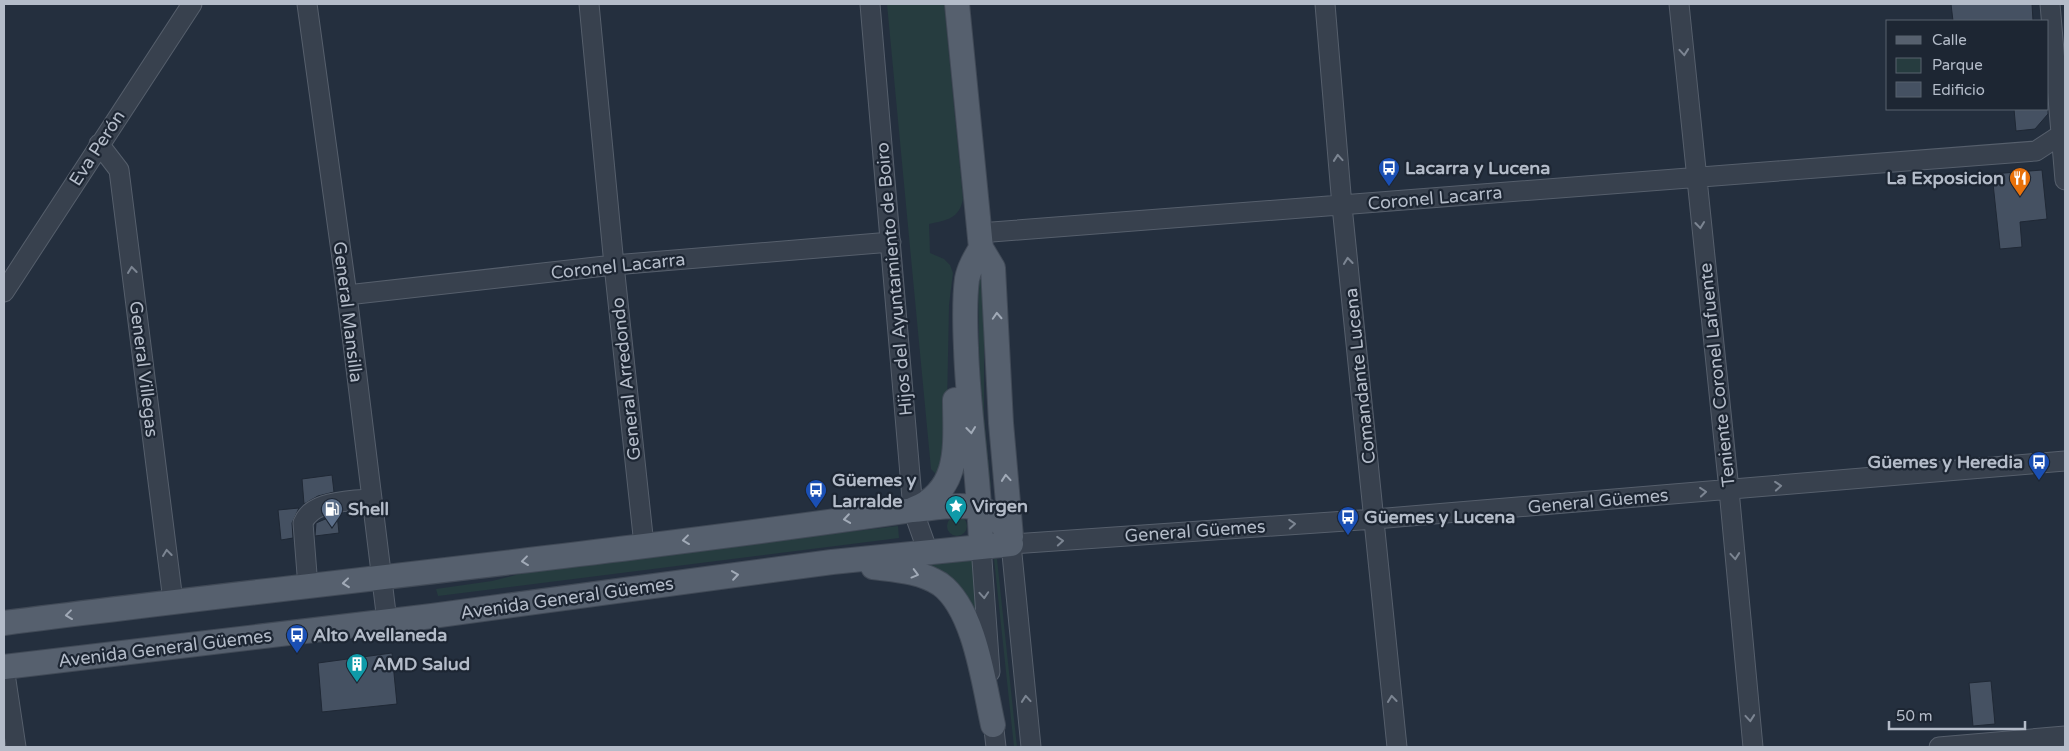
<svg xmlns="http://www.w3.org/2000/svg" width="2069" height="751" viewBox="0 0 2069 751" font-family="'Varela Round',sans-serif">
<rect width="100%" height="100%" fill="#242f3e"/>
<path fill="#263c3f" d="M887 4H944L963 199C959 219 947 220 929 224L930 253 944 259 950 265 953 273 949 305 946 457 936 474 931 469Z
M978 268 984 269V415L991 487 989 490 980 416Z
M947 526a10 10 0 1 1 20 0a10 10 0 1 1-20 0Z
M898 526 899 538 438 596 436 589 492 581 539 569Z
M975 557 982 659 973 624 914 565Z
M994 559H997L1017 747H1014Z"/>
<path fill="#455162" stroke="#1f2835" d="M1951 4H2032L2033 21H1953Z
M2014 109H2048V114L2035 129 2016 131Z
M2042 170 2047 219 2020 222 2022 247 2000 249 1992 174Z
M332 475 334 492 318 496 304 504 302 479Z
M299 508 292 523 293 538 281 540 278 510Z
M337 514 339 533 315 536 316 523Z
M392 653 397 704 322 712 318 663Z
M1991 681 1995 724 1973 726 1969 683Z"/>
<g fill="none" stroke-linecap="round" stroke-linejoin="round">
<g stroke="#565f6c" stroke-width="21">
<path id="minor" d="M307 4 347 295 387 621
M589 4 614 265 644 545
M870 4 913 510 928 552
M1325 4 1342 206 1397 747
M1679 4 1729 490 1753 747
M2050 4 2065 180
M99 144 119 170 173 601
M979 233C1332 207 1684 177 2036 151L2065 132
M4 292 192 4
M347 295 614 265 891 242
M981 546 990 672
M308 587 303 523C312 500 349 502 371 498
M4 667 16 747
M992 712 996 747
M1031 747 1011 544 1375 519 2065 461
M1939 747 2065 736"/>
</g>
<g stroke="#414a57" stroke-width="26">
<path id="major" d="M957 4 981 248 993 268 1001 423 1011 537
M981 248C975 258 969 268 967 279 964 301 965 326 966 348 968 415 980 480 981 546
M914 509C962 490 955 442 955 400
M873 567C896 570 920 571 940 584 975 609 984 685 993 725
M4 623C307 584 611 554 913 510 938 508 980 498 999 520 1005 526 1008 537 1011 544
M4 667 432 616 832 562 1011 544"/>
</g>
<use href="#minor" stroke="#38414e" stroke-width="19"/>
<use href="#major" stroke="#56606e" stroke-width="24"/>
</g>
<defs><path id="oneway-chevron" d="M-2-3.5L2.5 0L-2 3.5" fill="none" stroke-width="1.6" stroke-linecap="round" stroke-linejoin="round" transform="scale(1.25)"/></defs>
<g stroke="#7c8592">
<use href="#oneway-chevron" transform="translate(1684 52) rotate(85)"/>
<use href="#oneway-chevron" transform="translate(1338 158) rotate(-95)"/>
<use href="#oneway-chevron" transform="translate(1700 225) rotate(84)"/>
<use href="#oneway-chevron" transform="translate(1348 261) rotate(-96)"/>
<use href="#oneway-chevron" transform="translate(132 270) rotate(-97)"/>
<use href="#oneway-chevron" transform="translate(1778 486) rotate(-5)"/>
<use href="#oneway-chevron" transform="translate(1703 492) rotate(-5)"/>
<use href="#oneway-chevron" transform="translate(1292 524) rotate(-4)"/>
<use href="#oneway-chevron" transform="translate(1060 541) rotate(-4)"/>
<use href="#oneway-chevron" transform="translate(167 553) rotate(-97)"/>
<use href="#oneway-chevron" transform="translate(1735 556) rotate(85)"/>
<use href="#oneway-chevron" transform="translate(984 595) rotate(86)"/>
<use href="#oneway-chevron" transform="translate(1026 699) rotate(-95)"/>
<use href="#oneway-chevron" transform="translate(1392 699) rotate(-96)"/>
<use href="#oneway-chevron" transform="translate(1750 718) rotate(85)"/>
</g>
<g stroke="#a1aab7">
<use href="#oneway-chevron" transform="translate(997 316) rotate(-93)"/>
<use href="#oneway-chevron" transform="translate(971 430) rotate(84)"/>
<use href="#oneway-chevron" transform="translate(1006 478) rotate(-95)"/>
<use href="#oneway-chevron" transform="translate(847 519) rotate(172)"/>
<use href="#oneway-chevron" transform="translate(686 540) rotate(173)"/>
<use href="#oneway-chevron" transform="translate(525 561) rotate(173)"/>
<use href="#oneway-chevron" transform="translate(915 574) rotate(15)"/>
<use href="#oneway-chevron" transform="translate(735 575) rotate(-8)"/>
<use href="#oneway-chevron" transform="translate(346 583) rotate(174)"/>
<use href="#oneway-chevron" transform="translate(69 615) rotate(173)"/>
</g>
<defs>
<g id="bus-pin" transform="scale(1.125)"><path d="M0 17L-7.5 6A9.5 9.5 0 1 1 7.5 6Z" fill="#1a4fb4" stroke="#1d2633"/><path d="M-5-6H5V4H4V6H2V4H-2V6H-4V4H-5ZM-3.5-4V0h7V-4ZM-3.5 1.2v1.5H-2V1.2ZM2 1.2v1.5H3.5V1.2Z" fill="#fff"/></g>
<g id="restaurant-pin" transform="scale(1.125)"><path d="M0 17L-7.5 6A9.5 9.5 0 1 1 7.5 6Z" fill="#e8710a" stroke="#1d2633"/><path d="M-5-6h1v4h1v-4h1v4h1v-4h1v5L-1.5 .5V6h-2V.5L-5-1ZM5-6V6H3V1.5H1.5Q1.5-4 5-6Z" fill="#fff"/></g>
<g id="sight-pin" transform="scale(1.125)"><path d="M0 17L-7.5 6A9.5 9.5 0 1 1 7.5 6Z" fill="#0f9aa8" stroke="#1d2633"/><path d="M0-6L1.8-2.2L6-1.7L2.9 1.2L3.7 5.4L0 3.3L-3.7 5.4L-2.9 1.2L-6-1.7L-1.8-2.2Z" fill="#fff"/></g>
<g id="fuel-pin" transform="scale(1.125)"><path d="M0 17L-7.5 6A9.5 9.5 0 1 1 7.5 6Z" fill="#5c6f8a" stroke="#1d2633"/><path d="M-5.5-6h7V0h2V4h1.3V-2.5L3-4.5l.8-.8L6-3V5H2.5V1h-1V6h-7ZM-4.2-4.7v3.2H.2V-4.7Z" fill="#fff"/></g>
<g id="building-pin" transform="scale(1.125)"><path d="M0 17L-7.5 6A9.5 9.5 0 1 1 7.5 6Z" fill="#0f9aa8" stroke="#1d2633"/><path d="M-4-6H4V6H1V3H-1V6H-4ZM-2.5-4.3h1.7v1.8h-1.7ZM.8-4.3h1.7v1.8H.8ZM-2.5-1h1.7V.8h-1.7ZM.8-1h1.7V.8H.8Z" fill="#fff"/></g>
</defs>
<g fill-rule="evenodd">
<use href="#bus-pin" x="1389" y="168"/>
<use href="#restaurant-pin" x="2020" y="178"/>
<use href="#bus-pin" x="2039" y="462"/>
<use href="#bus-pin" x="816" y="490"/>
<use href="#sight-pin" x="956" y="506"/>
<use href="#fuel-pin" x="332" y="509"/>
<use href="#bus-pin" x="1348" y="517"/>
<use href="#bus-pin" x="297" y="635"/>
<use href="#building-pin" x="357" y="664"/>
</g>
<g text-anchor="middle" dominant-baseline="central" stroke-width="4.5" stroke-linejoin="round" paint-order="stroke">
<g font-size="18" fill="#b4bcc9" stroke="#1d2633">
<text transform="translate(97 148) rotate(-57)">Eva Perón</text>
<text transform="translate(1435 198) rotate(-5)">Coronel Lacarra</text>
<text transform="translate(618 266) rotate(-6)">Coronel Lacarra</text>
<text transform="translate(894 279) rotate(-95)">Hijos del Ayuntamiento de Boiro</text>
<text transform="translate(348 312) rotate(83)">General Mansilla</text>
<text transform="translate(144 369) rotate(83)">General Villegas</text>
<text transform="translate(1717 375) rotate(-96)">Teniente Coronel Lafuente</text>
<text transform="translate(1360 376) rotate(-96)">Comandante Lucena</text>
<text transform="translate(626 379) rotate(-96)">General Arredondo</text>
<text transform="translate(1598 501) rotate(-5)">General Güemes</text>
<text transform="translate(1195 531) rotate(-4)">General Güemes</text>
<text transform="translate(567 598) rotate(-8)">Avenida General Güemes</text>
<text transform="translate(165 648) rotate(-7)">Avenida General Güemes</text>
</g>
<g font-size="18" font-weight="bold" fill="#b4bcc9" stroke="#1d2633" text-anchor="start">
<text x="1405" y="168">Lacarra y Lucena</text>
<text x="2004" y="178" text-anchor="end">La Exposicion</text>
<text x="2023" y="462" text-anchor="end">Güemes y Heredia</text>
<text x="832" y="480">Güemes y<tspan x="832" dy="21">Larralde</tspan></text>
<text x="972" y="506">Virgen</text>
<text x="348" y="509">Shell</text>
<text x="1364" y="517">Güemes y Lucena</text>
<text x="313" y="635">Alto Avellaneda</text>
<text x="373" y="664">AMD Salud</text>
</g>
</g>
<rect width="2069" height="751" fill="none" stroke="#b4bcc9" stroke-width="10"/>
<rect x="1886" y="20" width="162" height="90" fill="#1d2633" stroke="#59626f"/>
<rect x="1896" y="36" width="25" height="8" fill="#56606e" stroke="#59626f"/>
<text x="1932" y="45" font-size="15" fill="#b4bcc9">Calle</text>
<rect x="1896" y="58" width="25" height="15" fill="#263c3f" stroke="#59626f"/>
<text x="1932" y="70" font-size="15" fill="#b4bcc9">Parque</text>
<rect x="1896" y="82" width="25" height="15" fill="#455162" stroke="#59626f"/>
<text x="1932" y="95" font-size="15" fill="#b4bcc9">Edificio</text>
<path d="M1889 721v8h136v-8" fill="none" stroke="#b4bcc9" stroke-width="2.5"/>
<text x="1896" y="721" font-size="15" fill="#b4bcc9" stroke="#1d2633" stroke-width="4" paint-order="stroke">50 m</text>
</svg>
